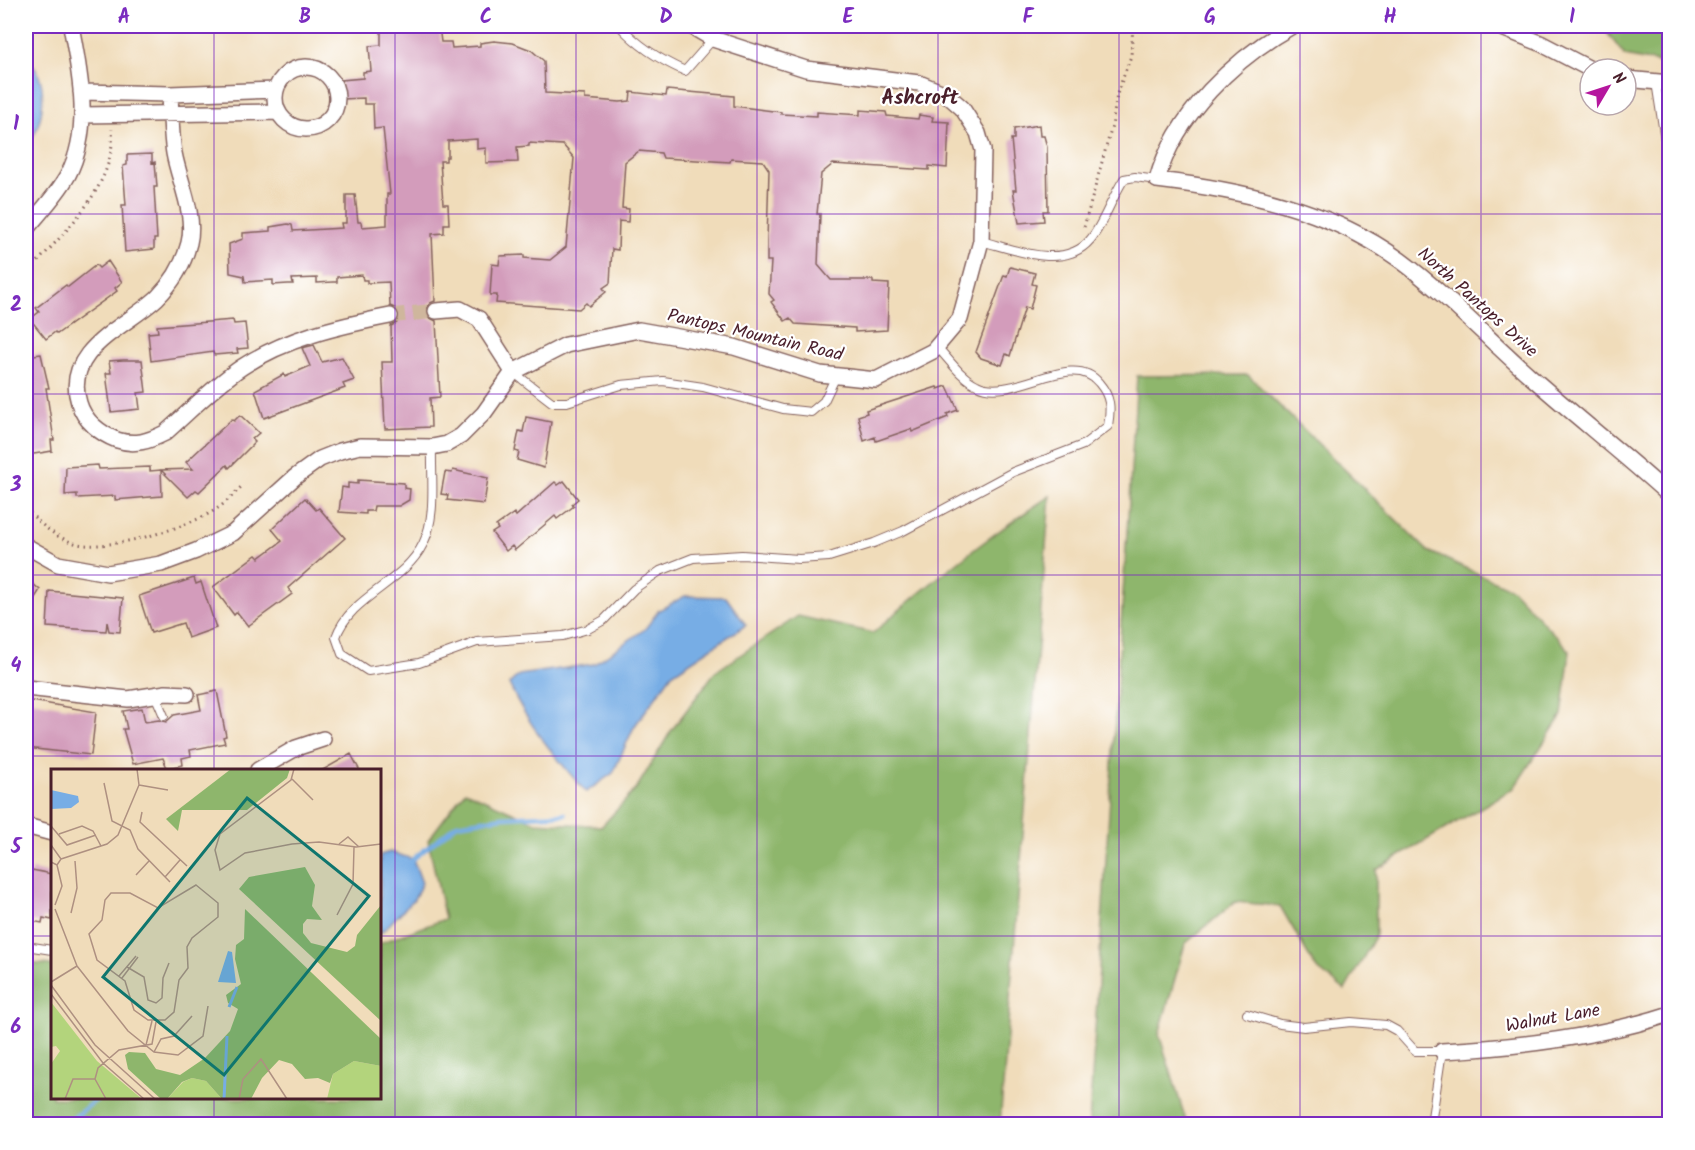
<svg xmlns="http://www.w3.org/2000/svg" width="1695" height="1150" viewBox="0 0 1695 1150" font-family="Kalam,sans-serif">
<rect width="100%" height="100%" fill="#fff"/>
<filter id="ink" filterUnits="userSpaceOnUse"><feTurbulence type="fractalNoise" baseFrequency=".0167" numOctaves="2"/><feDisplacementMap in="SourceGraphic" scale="12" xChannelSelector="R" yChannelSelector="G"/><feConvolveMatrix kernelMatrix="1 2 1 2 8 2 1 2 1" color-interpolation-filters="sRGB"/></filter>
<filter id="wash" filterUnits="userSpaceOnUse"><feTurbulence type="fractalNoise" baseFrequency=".008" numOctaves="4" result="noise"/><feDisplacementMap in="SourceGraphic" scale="24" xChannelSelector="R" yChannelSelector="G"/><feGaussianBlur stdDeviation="1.35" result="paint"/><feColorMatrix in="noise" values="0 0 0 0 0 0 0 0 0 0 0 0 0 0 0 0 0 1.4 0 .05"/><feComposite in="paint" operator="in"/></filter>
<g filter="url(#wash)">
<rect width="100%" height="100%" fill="#f0dcba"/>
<path fill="#8eb66c" stroke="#6c6a4c" stroke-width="1.5" d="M1602 26H1669V65L1625 56Z
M1248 375 1428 551 1512 589 1570 651 1562 715 1514 788 1376 870V935L1345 990 1316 968 1280 906 1235 902 1185 944 1159 1034 1187 1124H1089L1137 376Z
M1050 496 1000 1124H26V963L52 965V1098H380V943L445 919 428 840 465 791 535 822 602 826 636 789 671 731 715 672 798 616 873 633C929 583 987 537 1050 496Z"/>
<path fill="#77ade5" stroke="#606688" stroke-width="1.5" d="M26 60C51 72 45 130 26 144Z
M685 596 726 597 746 625 672 674 634 727 613 773 586 792C557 759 527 724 509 684L519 675 594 664 645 629 659 610Z
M390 852 413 859 422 883 414 899 380 934V855Z"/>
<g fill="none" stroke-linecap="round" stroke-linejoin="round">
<path stroke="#77ade5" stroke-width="4.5" d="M413 859 457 824 503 817 565 814
M66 1124 98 1098"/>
</g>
<g id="blocks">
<path fill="#d39cbb" d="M381 26H439L441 42H451L452 48 480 46V43L494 41 513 43 531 50 544 61 545 93 585 95V99L620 102 630 101 631 92 666 96 667 90 734 96V106L781 112V114L817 116V112L860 115V110L886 112 887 116 918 119 919 115 933 117 932 121 949 122 947 168 929 166V170L833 164 821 174 817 214H820L818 265 831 280H873V283L889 284 887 330 855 332V328L795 324 790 318 785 321 771 302 774 300 769 294 771 261H767V241L769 170 763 161 731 159 730 162 663 158 661 153 639 151 625 162 622 208 629 209 628 222 619 221 618 250 612 249 610 283 603 288 606 292 589 306 586 303 579 309 496 303 497 295H490L492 264 499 265 500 256 524 255V258L550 260 566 247 574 158 563 145 529 143V146L517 147 518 162 486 163V148L477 149V139L448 141V157H446V161H440L443 204H448L449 224H444V233L432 234 435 301 430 303 426 311 428 317 436 321 440 397 430 398 431 427 385 429 382 362H392L391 326 397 323 400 315 397 309 390 306 389 282 367 283V280H363L362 275 337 277V282H333L317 283V278L292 279 293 284H288L273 285V280L245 282 244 276 230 273 229 244 243 239V233L270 231V227L288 224 292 225 293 231 342 228 341 223H346V195H355L358 222H361L362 227 387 225V194H390L383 128 374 129 373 104H364V98L342 99 341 80 363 78V72L371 71 369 46 381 45Z
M1039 125 1040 136H1044L1047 147 1048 211H1043L1044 221 1019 223 1013 190H1016L1011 139H1014V129Z
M152 154V163L155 162 157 187H154L157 239H154V249L125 252 122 205H126L123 166 127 165V155Z
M108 261 122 282 115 288 117 291 57 334 55 332 46 339 30 319 39 312 36 308 66 285 68 287 96 265 99 268Z
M1010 267 1035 273 1032 284 1036 285 1030 309 1025 307 1010 356 1006 354 1002 365 981 358 976 352 1004 275 1007 276Z
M233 320 234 324 245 323 248 348 237 349 238 353 214 355 213 352 151 361 148 333 158 332 157 326Z
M314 345 322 362 342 357 354 380 343 384 345 388 264 418 255 390 284 374 285 377 310 366 302 348Z
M41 354 49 388H46L54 440H51L52 451 28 455 26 439V356Z
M123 360H142L146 392 138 393 140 409 111 412 106 373H111L109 361Z
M947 386 958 410 947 414 948 417 912 432 911 429 876 441 875 437 864 441 858 416 867 413 866 410 937 387 938 389Z
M240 415 259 433 252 439 255 442 229 468 227 465 199 492 196 490 188 497 161 470 193 469 186 462 232 419 234 421Z
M526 417 551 422 544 468 517 460 519 452 515 451 519 431 523 432Z
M98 465 99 469 150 467V471L161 470 162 496 115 500V496L77 498V494L65 495 66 467Z
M453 470 488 478 484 504 447 500 448 495 441 494 445 472 452 473Z
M358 480 404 483V488L410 489 409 500 399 506H374L373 511H366V514L339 512 342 487 348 488V483L358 484Z
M564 481 578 499 572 504 574 506 557 519 555 516 515 550 512 546 506 551 492 533 498 529 496 526 514 513 516 516 555 482 558 485Z
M305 498 316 510 319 508 345 538 288 588 292 594 248 626 237 612 234 615 213 587 256 555 259 558 282 541 272 529Z
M26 578 40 590 26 612Z
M194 578 196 584 201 582 216 628 188 638 183 623 151 633 139 596Z
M49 591 123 598 120 632 109 631 107 622 106 631 47 627Z
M217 691 226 736 223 737 225 743 190 750 191 756 182 758 183 765 167 768 163 758 133 764 123 729H127L123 711 142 708 145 722 159 720 166 722 174 715 201 710 198 695Z
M26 700 96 712 91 755 26 748Z
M351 754 360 771H321Z
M32 870 52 874V920L43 918 42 923 26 920V873L31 875Z"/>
</g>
</g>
<g filter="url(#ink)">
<use href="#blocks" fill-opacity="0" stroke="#84615d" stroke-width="1.5"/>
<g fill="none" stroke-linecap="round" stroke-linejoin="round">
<path stroke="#cfb69d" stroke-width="15" stroke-dasharray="15 8" stroke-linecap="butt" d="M390 316 436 311"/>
<g stroke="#84615d" stroke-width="10">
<path id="service" d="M620 26C638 46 660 60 685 71L713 39
M1656 82 1670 172
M981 241C1013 249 1064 271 1090 240 1102 227 1112 197 1124 179L1135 177 1157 180
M513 372 552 402H567L621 385 663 381 703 387 783 409 811 412 824 401 836 376
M432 447C431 478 437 516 423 544 404 583 350 596 336 637L342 654 368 671 419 663 477 642 563 636 588 629 604 620 634 589 660 571 693 558 742 555 799 559 829 557 874 543 903 531 1013 472 1083 445 1108 426C1111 408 1111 397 1099 383 1072 349 1012 403 977 385 961 378 949 359 937 347
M155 695 164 716
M26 946 52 950
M1247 1014 1280 1024 1304 1027 1351 1022 1386 1025 1397 1031 1415 1051H1442L1431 1124"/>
</g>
<g stroke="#84615d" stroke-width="18">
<path id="minor" d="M1292 26C1235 58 1175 115 1157 180 1241 190 1330 209 1400 260 1446 294 1486 337 1529 375 1575 416 1624 454 1670 496
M1497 26 1540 43 1590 69
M275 98a31 31 0 1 1 62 0a31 31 0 1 1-62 0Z
M1626 79 1670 83
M81 92 170 94 276 90
M170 94C171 114 171 134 174 153 179 181 196 214 189 243 184 263 172 283 157 298 126 327 62 350 79 403 84 421 101 434 117 440 135 446 149 441 165 433 190 411 215 385 242 367 286 338 339 326 390 316
M82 115 278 112
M26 229C40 212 57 195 68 175 92 129 80 73 71 26
M436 311 460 309 479 319 513 372
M26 546 58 564 108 573 161 564 196 551 233 533 295 477 320 459 340 451 360 446 432 447 447 444 461 436 484 413 513 372 566 345 639 330 734 347 820 374 876 380 933 351 960 319 981 241 983 150 978 133 962 108 946 94 919 83 806 69 713 39 691 26
M26 688 128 699 166 693 187 694
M258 770 296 748 323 739
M26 826 52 833
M1442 1051C1518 1047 1597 1038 1670 1014"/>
</g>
<path stroke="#84615d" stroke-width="3" stroke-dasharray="1.5 4.5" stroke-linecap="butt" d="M1084 227 1112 126 1117 94 1131 56 1133 26
M26 275C60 235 117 188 112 129
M26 508C39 524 57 539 78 544 110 551 191 527 218 508 227 502 235 493 242 486"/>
<use href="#service" stroke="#fff" stroke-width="8"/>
<use href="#minor" stroke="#fff" stroke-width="15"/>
</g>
</g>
<path fill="none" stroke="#7b2cbf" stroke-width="1.5" stroke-opacity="0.55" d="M214 26V770M395 26V1124M576 26V1124M757 26V1124M938 26V1124M1119 26V1124M1300 26V1124M1481 26V1124M26 214H1670M26 394H1670M26 575H1670M26 756H1670M26 936H52M380 936H1670M214 1098V1124"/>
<g text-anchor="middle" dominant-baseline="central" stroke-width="4.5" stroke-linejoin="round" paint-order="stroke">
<g font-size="18" fill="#4a1f2b" stroke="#fff">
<text transform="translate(1477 303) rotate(42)">North Pantops Drive</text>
<text transform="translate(755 336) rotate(13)">Pantops Mountain Road</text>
<text transform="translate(1553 1019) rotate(-10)">Walnut Lane</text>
</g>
<g font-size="20" font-weight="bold" fill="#4a1f2b" stroke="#fff">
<text x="920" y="99">Ashcroft</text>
</g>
</g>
<g transform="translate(51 769)">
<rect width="330" height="330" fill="#f0dcba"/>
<path d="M0 233 46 292 91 330H0V295L9 282 5 277 0 278ZM303 292 330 297V330H276L282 305ZM141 309 155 312 171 330H116L132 313Z" fill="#b3d47c"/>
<path d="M180 0H239L236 9 196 41H131L127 62 115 50ZM254 98 264 116 261 137 271 151 256 150 252 155V164L260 174 296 183 304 177 306 166 330 136V252L188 120 198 108ZM194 140 330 270V297L303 292 282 305 279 314 267 309 254 310 241 295 228 291 211 309 200 330H171L155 312 141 309 131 313 116 330H110L77 300 74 286 78 283 94 284 105 300 129 306 154 289 179 262 187 240 177 234 175 226 190 215 184 190 185 176 193 170Z" fill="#8eb66c"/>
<path d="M0 21 27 27 28 33 20 39 0 40ZM177 182 181 183 185 214 167 213Z" fill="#77ade5"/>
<path fill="none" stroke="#77ade5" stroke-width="3" d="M178 238 186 218M173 330 176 267"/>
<path fill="none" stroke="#ae9081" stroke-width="1.5" d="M243 0 240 11 169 65 164 81 169 101 194 84 241 75 268 73 305 78 330 75M241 10 262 31M53 14 61 52 79 61 87 80 119 113M88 16 117 21M91 43 89 53 136 97M0 57 16 76 45 66M8 65 31 57 42 62 50 77M288 75 297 68 308 78M0 76 10 90 6 96 0 93M10 90 56 75 67 66 88 16 86 0M85 106 98 92M114 108 129 91M145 116 167 134V148L141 169 136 178 137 199 128 211 123 243 114 251H97L83 241 74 212 46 191 38 165 51 151 54 131 60 124H79L107 139ZM4 136 11 117 6 96M4 140 26 197M20 144 26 119 24 92M286 146 302 115 303 78M26 197 77 262 103 283 127 286 152 267 157 237M76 198 93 208 97 231 105 234 111 229 112 209 118 194M68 207 85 187M71 209 87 188M0 213 26 197M0 216 44 276 104 330M0 225 52 294 93 330M95 276 101 252M103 283 110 270 123 267 141 247M44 310 47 299 68 281 101 275 105 253M44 310 55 330M14 330 22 310H44M188 330 192 310 210 290 236 330"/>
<path fill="#0f766e" fill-opacity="0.15" stroke="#0f766e" stroke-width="3" d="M196 29 318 127 173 306 52 208Z"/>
<rect width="330" height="330" fill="none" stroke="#4a1f2b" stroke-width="3"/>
</g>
<rect width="1695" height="1150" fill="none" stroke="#fff" stroke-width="66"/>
<g transform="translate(1608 87) rotate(51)"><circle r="28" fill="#ffffff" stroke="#b7a5aa" stroke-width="1.5"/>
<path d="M0-4.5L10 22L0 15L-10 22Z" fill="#b5179e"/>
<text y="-9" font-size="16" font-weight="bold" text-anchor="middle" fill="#4a1f2b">N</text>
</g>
<rect x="33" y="33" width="1629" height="1084" fill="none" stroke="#7b2cbf" stroke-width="2"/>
<g font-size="20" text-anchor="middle" font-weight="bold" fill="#7b2cbf">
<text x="124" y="23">A</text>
<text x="305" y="23">B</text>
<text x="486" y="23">C</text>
<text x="666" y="23">D</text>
<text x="848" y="23">E</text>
<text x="1028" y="23">F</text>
<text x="1210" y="23">G</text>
<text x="1390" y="23">H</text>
<text x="1572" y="23">I</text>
<text x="16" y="130">1</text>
<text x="16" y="311">2</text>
<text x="16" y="491">3</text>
<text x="16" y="672">4</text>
<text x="16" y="853">5</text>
<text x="16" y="1033">6</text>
</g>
</svg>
